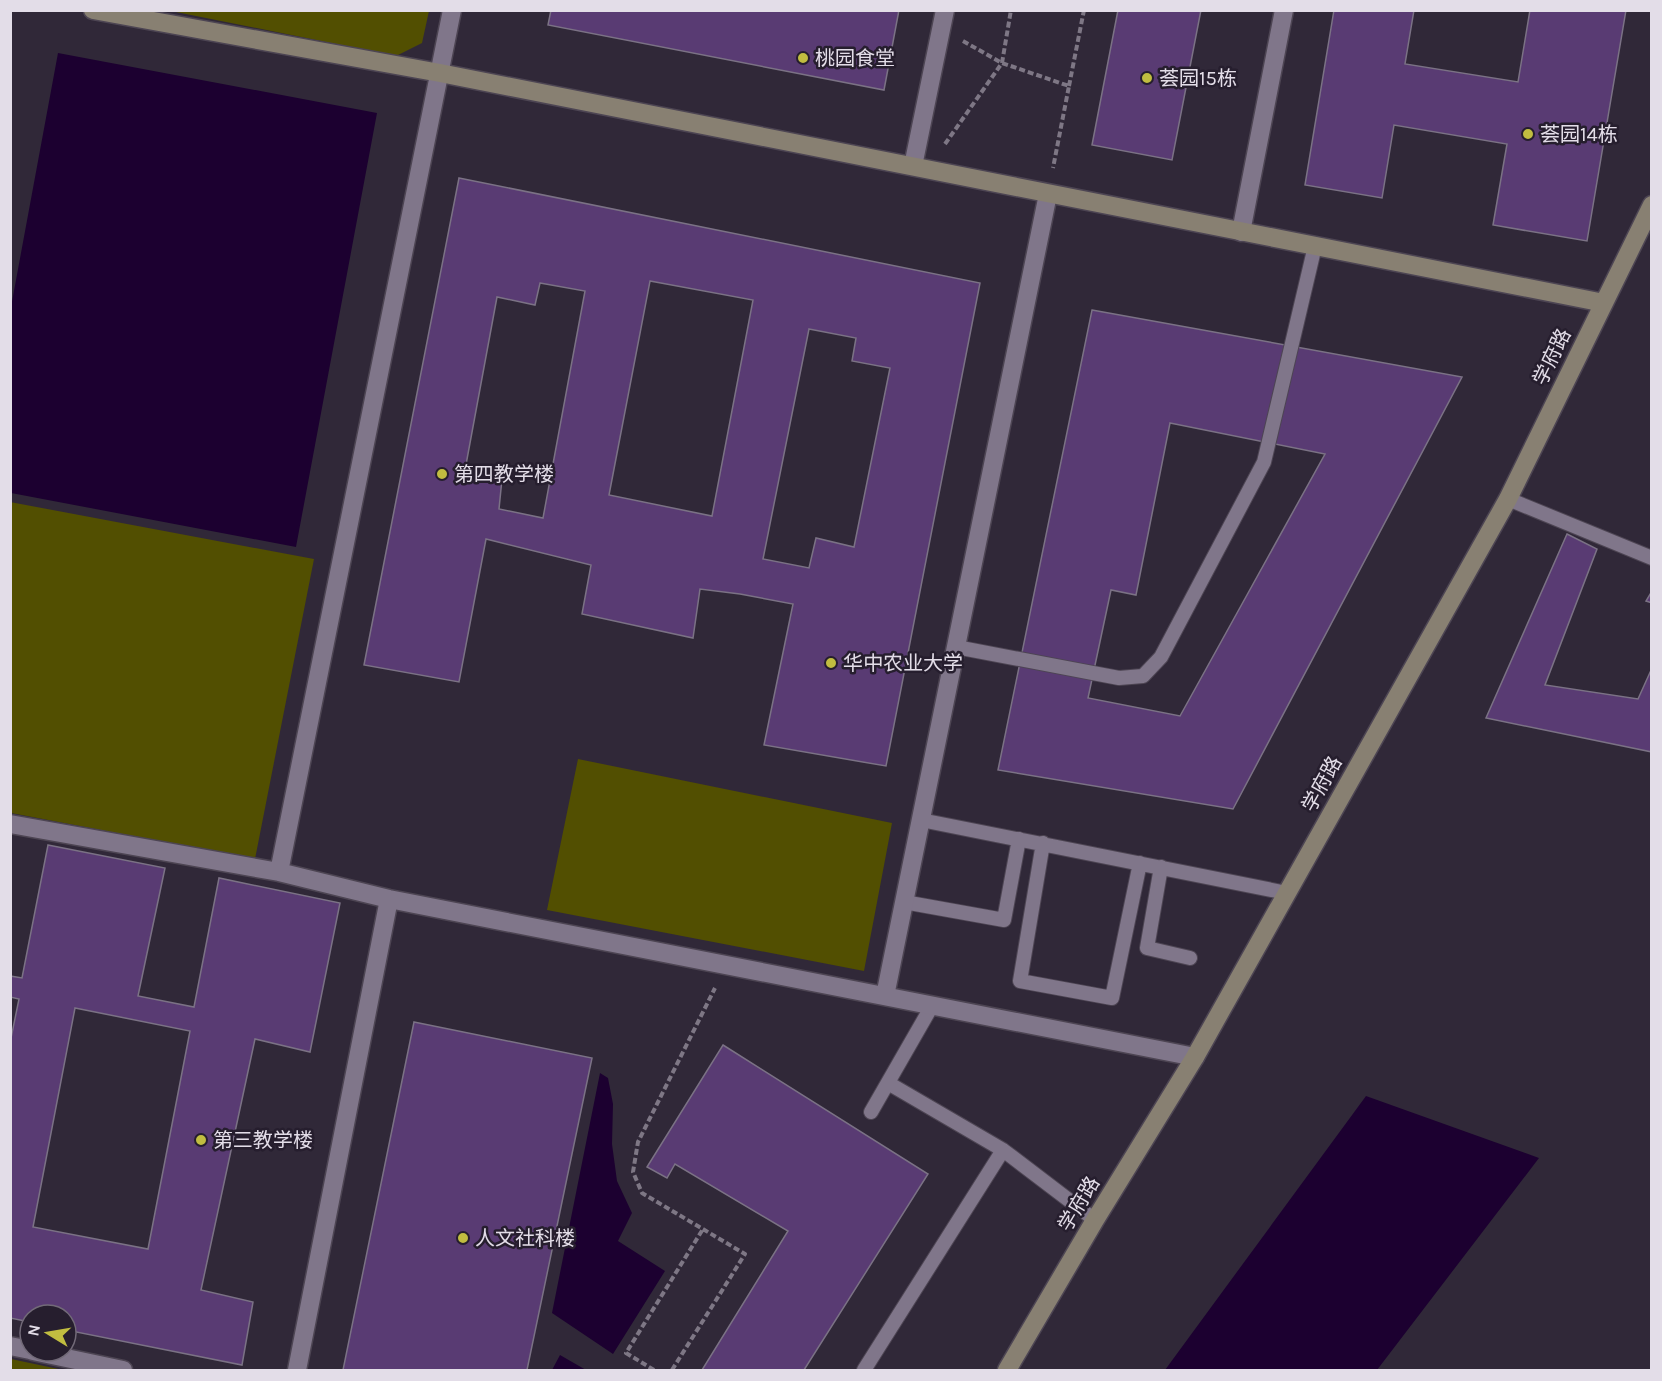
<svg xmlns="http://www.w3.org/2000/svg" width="1662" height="1381" viewBox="0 0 1662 1381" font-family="Karla,'Noto Sans SC',sans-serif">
<rect width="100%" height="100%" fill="#302838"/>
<path fill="#524f01" d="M171 11H429L422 43 396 56Z
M10 502 314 559 255 859 11 813Z
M578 759 892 823 864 971 547 910Z
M11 1359 63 1370H11Z"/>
<path fill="#1c0030" d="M58 53 377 113 296 547 11 493V307Z
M600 1073 608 1078 613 1104 612 1144 617 1181 632 1213 618 1241 665 1271 613 1354 552 1313Z
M1366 1096 1539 1158 1377 1370H1165Z
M560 1355 586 1370H552Z"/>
<path fill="#593b73" stroke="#7b7285" stroke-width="1.5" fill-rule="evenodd" d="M551 10H899L884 90 548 25Z
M1118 10H1201L1172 160 1092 145Z
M1334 10H1414L1405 64 1518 82 1530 10H1626L1587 241 1493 225 1507 144 1394 125 1382 198 1305 185Z
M459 178 980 283 886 766 764 745 793 604 740 594 700 589 693 638 582 614 591 565 486 539 459 682 364 665ZM650 281 753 300 712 516 609 495ZM540 283 585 291 543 518 499 509 502 479 465 470 497 297 535 305ZM809 329 856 338 852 361 890 368 854 547 816 538 809 568 763 559Z
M1092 310 1462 377 1233 809 998 770ZM1170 423 1325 454 1180 716 1088 698 1111 590 1136 595Z
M1567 534 1597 549 1545 685 1638 699 1652 668V752L1486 718Z
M1652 591V603L1646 601Z
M48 845 165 868 138 996 194 1007 219 878 340 903 310 1052 255 1039 201 1290 253 1302 242 1365 66 1330V1315H30V1322L10 1318V1043L19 999 10 997V976L22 978ZM75 1008 190 1031 148 1249 33 1227Z
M414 1022 592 1058 527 1370H343Z
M723 1045 928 1174 804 1370H702L788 1231 675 1164 667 1178 647 1167Z"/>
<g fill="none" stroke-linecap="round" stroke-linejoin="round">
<g stroke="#4d4553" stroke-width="16">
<path id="lane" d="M1508 499 1652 558
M956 647 1119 678 1143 676 1161 657 1264 462 1315 246
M921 820 1287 893
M1043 843 1020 981 1112 998 1140 863
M1161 867 1147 948 1190 958
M904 902 1004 920 1019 839
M888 1083 1003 1150 1095 1220
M871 1112 933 1004
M864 1370 1003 1150"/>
</g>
<g stroke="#4d4553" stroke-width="21">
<path id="street" d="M913 166 945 10
M1241 232 1284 10
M10 824 279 872 389 899 1195 1057
M279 872 452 10
M885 996 1048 194
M10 1346 30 1350
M33 1351 123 1370
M297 1370 389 899"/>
</g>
<g stroke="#4d4553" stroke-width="21">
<path id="secondary" d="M93 10 440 73 1604 303
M1007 1370 1095 1220 1195 1057 1508 499 1652 205"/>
</g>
<path stroke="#7e7785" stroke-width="4" stroke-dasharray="6 3" stroke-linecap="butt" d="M963 41 1002 63 1069 86 1053 168
M1069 86 1084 10
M945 144 1002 63 1011 10
M654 1370 626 1353 703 1229
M672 1370 745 1254 642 1193 633 1172 638 1142 715 988"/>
<use href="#lane" stroke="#80768a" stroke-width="14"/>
<use href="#street" stroke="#80768a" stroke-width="18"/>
<use href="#secondary" stroke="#888072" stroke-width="18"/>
</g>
<g fill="#c1bd40" stroke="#261e2e" stroke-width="2">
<circle cx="803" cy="58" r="6"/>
<circle cx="1147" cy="78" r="6"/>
<circle cx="1528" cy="134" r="6"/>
<circle cx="442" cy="474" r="6"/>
<circle cx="831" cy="663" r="6"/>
<circle cx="201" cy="1140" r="6"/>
<circle cx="463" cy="1238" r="6"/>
</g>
<g text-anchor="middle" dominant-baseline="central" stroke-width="5" stroke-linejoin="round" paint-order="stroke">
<g font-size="20" fill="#e3dde8" stroke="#261e2e" text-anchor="start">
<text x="815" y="58">桃园食堂</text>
<text x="1159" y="78">荟园15栋</text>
<text x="1540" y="134">荟园14栋</text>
<text x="454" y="474">第四教学楼</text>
<text x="843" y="663">华中农业大学</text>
<text x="213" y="1140">第三教学楼</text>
<text x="475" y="1238">人文社科楼</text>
</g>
<g font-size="20" fill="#e3dde8" stroke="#261e2e">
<text transform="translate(1552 357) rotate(-64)">学府路</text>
<text transform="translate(1322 784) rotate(-61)">学府路</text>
<text transform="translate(1079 1204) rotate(-59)">学府路</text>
</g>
</g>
<rect width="1662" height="1381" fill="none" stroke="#e3dde8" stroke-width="24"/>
<g transform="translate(48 1333) rotate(281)"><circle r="28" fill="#261e2e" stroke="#726a78" stroke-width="1.5"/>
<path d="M0-4.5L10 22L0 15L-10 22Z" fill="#c1bd40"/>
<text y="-9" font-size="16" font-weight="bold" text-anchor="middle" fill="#e3dde8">N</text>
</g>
</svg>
